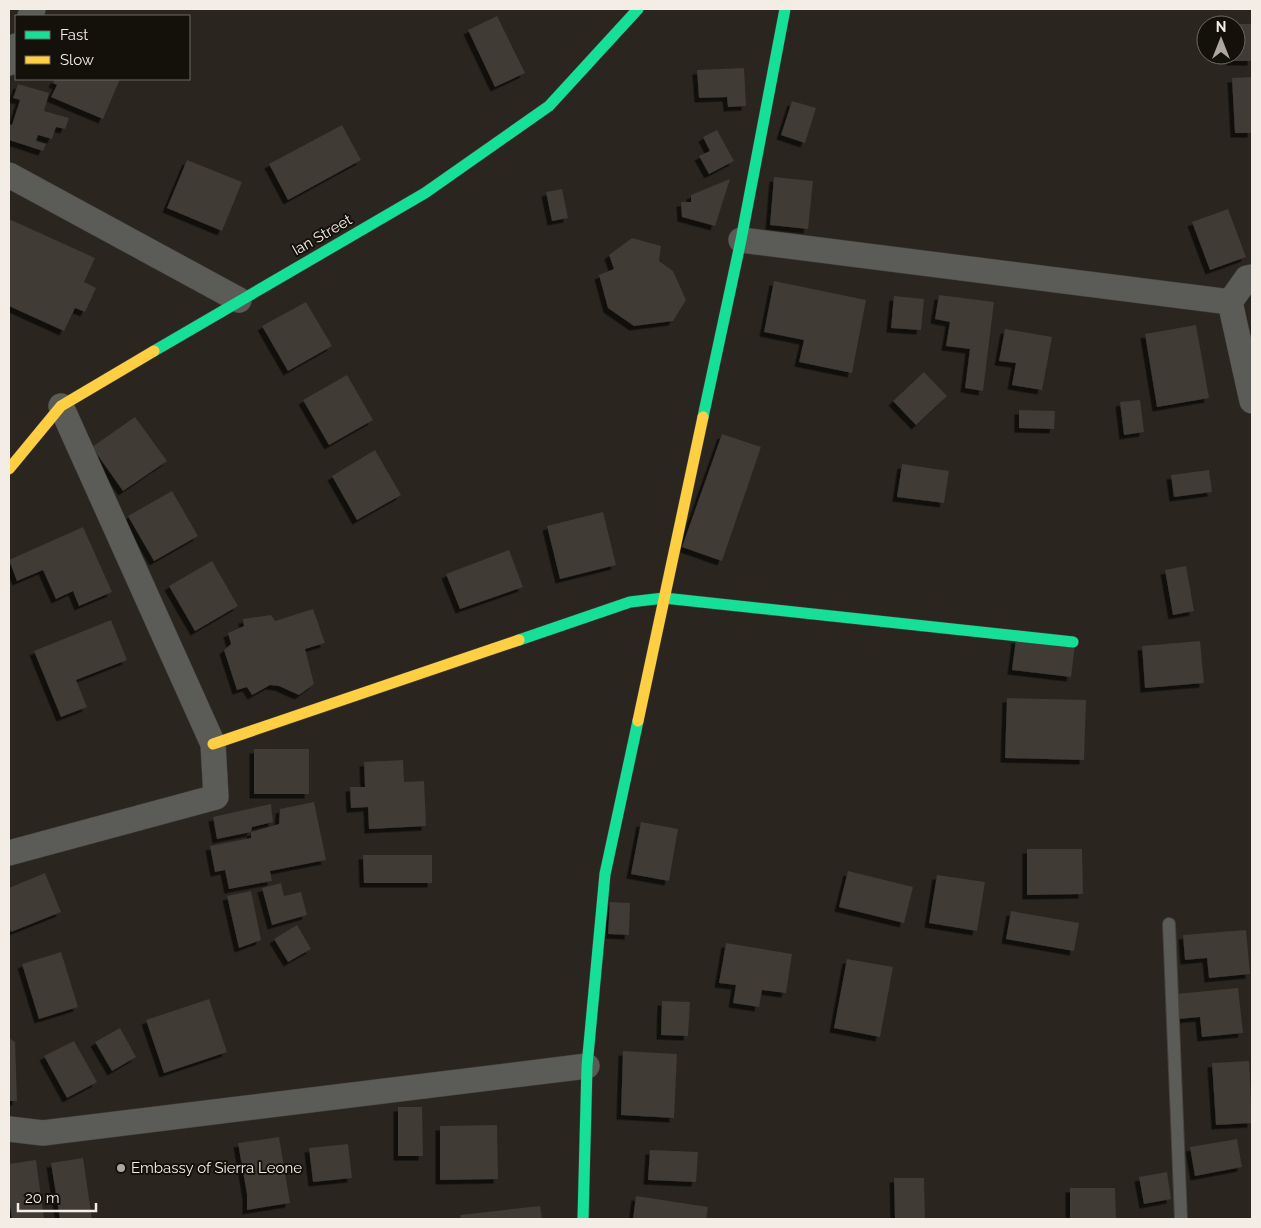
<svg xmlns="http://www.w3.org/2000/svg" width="1261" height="1228" viewBox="0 0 1261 1228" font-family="Raleway,sans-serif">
<defs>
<filter id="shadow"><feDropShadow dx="-4.5" dy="4.5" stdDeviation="0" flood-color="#0009"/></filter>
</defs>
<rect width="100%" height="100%" fill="#2a251e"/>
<path fill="#3f3a35" filter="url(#shadow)" d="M497 16 525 73 495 87 468 30Z
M1236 24H1252V61H1231V55H1236Z
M744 68 746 106 728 107 727 97 699 98 697 70Z
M1252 77V133H1235L1232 78Z
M55 79H120L103 119 51 97 57 85 53 83Z
M18 84 49 93 44 111 69 118 65 129 56 127 52 139 38 135 36 141 46 144 43 151 9 140V124L12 125 20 100 13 98Z
M792 101 816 108 805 143 781 135Z
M342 125 361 160 288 200 269 164Z
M717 130 734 161 709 174 699 156 710 151 703 137Z
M187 160 242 182 222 231 167 208Z
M774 177 813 181 808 229 770 225Z
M730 179 715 226 682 217 681 202H691V195Z
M562 189 568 218 552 221 546 192Z
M1228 209 1246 257 1210 270 1192 222Z
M9 219 95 258 84 282 96 288 85 312 75 308 64 331 9 306Z
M632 238 661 246 659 261 673 271 686 300 673 321 634 326 608 308 599 275 614 269 609 255Z
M774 281 866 300 852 373 799 362 804 340 764 332Z
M939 295 994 302 983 391 965 388 970 349 946 346 950 322 935 319Z
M894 296 924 299 921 330 891 328Z
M306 302 332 346 288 371 262 326Z
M1196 325 1209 398 1157 407 1145 334Z
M1005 329 1052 337 1042 390 1012 385 1016 363 999 361Z
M924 372 947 396 916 425 893 401Z
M347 375 373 420 329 445 303 400Z
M1140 400 1144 432 1124 435 1120 402Z
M1019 410 1055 411 1054 429 1019 428Z
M135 417 167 461 123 491 92 447Z
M722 434 761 447 722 561 682 547Z
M375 450 401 495 357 520 332 476Z
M902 464 949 471 944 503 897 497Z
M1209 470 1212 492 1174 497 1171 475Z
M172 491 198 536 154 561 128 516Z
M603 512 616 565 560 579 547 526Z
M83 527 112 592 79 606 73 591 56 599 43 570 17 581 9 560Z
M509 550 523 587 460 609 446 574Z
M212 561 238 606 195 631 169 586Z
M1186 566 1194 611 1173 615 1165 570Z
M313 609 325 643 305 649 314 684 299 695 279 686 270 685 252 695 247 687 237 690 224 650 231 644 228 633 244 626 243 619 271 615 275 621Z
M111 620 127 660 76 680 87 707 61 717 34 651Z
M1016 639 1075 645 1071 677 1012 670Z
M1200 641 1204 683 1145 688 1142 646Z
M1007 698 1086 700 1084 760 1005 758Z
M254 749H309V794H254Z
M403 760 404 782 424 781 426 826 369 829 368 807 351 808 350 787H365L364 762Z
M314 802 326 860 270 871 272 881 229 889 225 870 215 872 210 846 251 838V832L217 839 213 817 271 804 273 822 252 827 251 832 279 824 280 809Z
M641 822 678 829 669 881 631 874Z
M1027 849H1082L1083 894 1027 895Z
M363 855H432V883H364Z
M848 871 913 887 904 923 839 907Z
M45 873 61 912 11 932 9 926V888Z
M937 875 985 882 977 931 929 923Z
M281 883 284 896 301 892 307 915 272 925 262 888Z
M251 891 261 940 239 948 227 896Z
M610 902 630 903 629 935 608 934Z
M1011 911 1079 923 1074 951 1006 939Z
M297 925 311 949 288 962 274 939Z
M1246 930 1250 974 1209 978 1207 958 1185 960 1183 935Z
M726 943 792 954 786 993 762 990 759 1007 733 1003 736 985 719 983Z
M61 952 78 1007 39 1019 22 964Z
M847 959 893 967 880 1037 834 1028Z
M1238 988 1243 1033 1202 1037 1200 1017 1178 1019 1176 994Z
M209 999 227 1052 164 1073 146 1020Z
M662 1001 690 1002 688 1036 661 1035Z
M120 1028 136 1057 112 1071 95 1042Z
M9 1038 15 1042 17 1101H9Z
M74 1041 97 1082 67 1098 44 1056Z
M623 1051 677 1054 674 1118 621 1115Z
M1249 1061 1252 1123 1216 1125 1212 1063Z
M398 1107H422L423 1156H398Z
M497 1125 498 1179 440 1180V1126Z
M279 1137 290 1203 247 1210V1194L238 1143Z
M1237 1139 1242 1167 1195 1176 1190 1147Z
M348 1144 352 1178 313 1182 309 1148Z
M650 1150 698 1152 696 1182 648 1180Z
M83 1158 92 1219H60L51 1163Z
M36 1160 44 1219H12L9 1199V1164Z
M1167 1172 1171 1199 1144 1204 1139 1177Z
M894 1178H924L925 1219H895Z
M1070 1188H1115L1116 1219H1070Z
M636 1196 708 1207 706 1219H633Z
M540 1206 542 1219H461L460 1215Z"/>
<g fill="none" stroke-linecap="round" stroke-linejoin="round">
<g stroke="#45413b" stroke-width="14">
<path id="lane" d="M1169 924 1181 1219"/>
</g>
<g stroke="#45413b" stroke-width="26">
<path id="street" d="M30 16 33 9
M9 63 16 46
M9 175 239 300
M741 240 1230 302 1252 401
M1230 302 1247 278 1252 277
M9 853 216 797 213 744 61 406
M9 1129 43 1133 587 1066"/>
</g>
<g stroke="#45413b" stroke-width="12">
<path id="fast" d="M154 351 425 193 549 106 638 9
M703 417 741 240 785 9
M519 640 630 602 664 598 1073 642
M583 1219 587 1066 605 874 638 721"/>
</g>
<g stroke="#45413b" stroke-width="12">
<path id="slow" d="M9 469 61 406 154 351
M638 721 703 417
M213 744 519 640"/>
</g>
<use href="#lane" stroke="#5b5b58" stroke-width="12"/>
<use href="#street" stroke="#5b5b58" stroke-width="25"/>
<use href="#fast" stroke="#16e098" stroke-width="11"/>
<use href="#slow" stroke="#ffcf43" stroke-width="11"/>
</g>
<circle fill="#ada79f" stroke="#14100a" stroke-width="2" cx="121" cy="1168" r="5"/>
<g text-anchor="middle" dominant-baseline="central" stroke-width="4" stroke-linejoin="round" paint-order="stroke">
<g font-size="15" fill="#f3ede5" stroke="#14100a">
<text transform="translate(322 235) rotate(-30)">Ian Street</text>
</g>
<g font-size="15" fill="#f3ede5" stroke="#14100a" text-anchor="start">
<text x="131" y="1168">Embassy of Sierra Leone</text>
</g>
</g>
<rect width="1261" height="1228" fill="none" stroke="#f3ede5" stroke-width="20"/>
<rect x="15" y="15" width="175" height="65" fill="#14100a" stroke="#6d6862"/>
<rect x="25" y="31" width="25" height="8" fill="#16e098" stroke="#6d6862"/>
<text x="60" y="40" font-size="15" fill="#f3ede5">Fast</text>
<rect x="25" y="56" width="25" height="8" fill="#ffcf43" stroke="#6d6862"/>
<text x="60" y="65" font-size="15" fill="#f3ede5">Slow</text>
<g transform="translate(1221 40)"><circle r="24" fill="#14100a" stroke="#6d6862"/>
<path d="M0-4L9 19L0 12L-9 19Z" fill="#ada79f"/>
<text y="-8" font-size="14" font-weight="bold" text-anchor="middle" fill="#f3ede5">N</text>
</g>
<path d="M18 1203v8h78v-8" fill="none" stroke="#f3ede5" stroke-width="2.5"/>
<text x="25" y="1203" font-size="15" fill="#f3ede5" stroke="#14100a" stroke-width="4" paint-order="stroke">20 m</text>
</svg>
